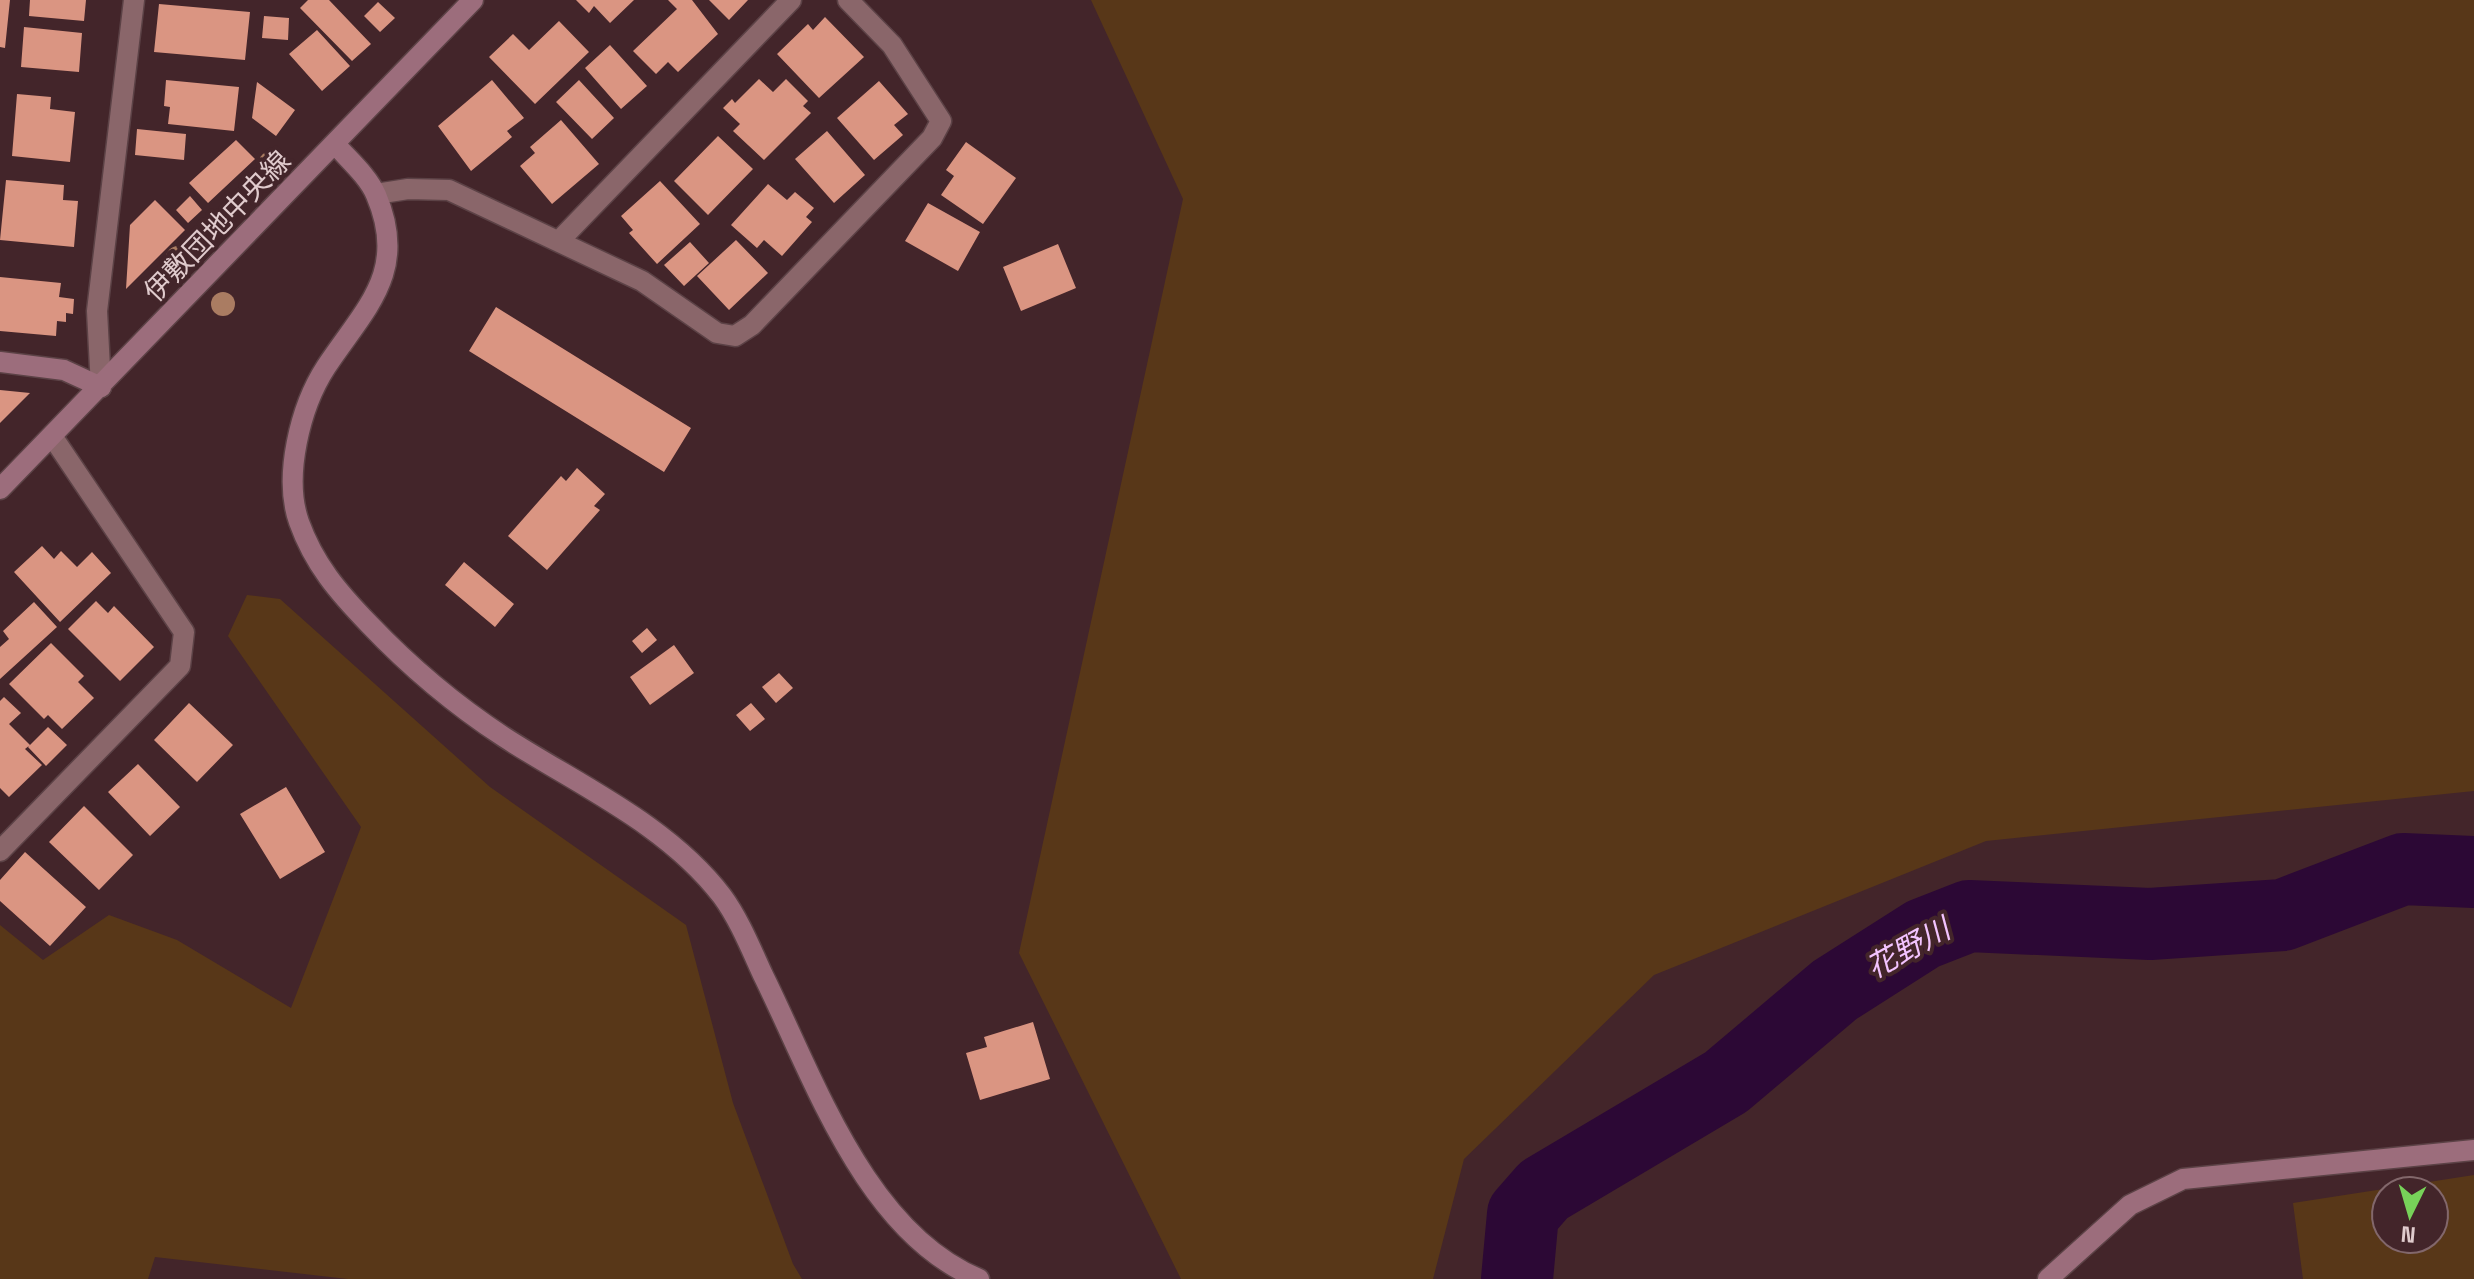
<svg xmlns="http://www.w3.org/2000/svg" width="2474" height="1279" viewBox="0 0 2474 1279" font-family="'Space Grotesk','Noto Sans JP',sans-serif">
<rect width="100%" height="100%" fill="#43252a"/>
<path fill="#583718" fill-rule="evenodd" d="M1091 0H2474V791L1986 841 1654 975 1464 1159 1433 1279H1181L1019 953 1183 199Z
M247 595 280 599 490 787 686 925 733 1103 793 1264 802 1279H348L155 1257 148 1279H0V925L43 960 109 915 177 940 291 1008 361 827 228 636Z
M2474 1175V1279H2303L2293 1203ZM2386 1191H2434V1239H2386Z"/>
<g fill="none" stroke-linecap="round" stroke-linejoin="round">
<path stroke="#2c0835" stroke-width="72" d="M1517 1279 1523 1214 1544 1190 1726 1082 1835 990 1923 934 1969 916 2150 924 2283 915 2403 869 2474 872"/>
</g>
<path fill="#da9582" d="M0 0H10L5 48 0 47Z
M30 0H86L84 21 29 16Z
M308 0H329L371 44 352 61 300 8Z
M576 0H634L610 23 594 6 589 13Z
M668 0H692L718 34 678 72 668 62 656 74 633 51 677 9Z
M709 0H748L729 20Z
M378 2 395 18 380 32 364 16Z
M159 4 250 12 245 60 154 52Z
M264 16 289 18 288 40 262 38Z
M825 17 864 57 819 98 777 54 808 24 813 30Z
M559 21 589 52 535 104 489 57 513 34 529 50Z
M24 27 82 33 79 72 21 67Z
M317 30 350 66 322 91 289 54Z
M610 45 647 86 621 109 585 68Z
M759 79 773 92 786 79 808 101 803 106 811 113 764 160 733 131 740 124 723 108 732 99 735 103Z
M166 80 239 87 234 131 168 124 170 107 164 106Z
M492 80 524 118 507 131 512 137 471 171 438 126Z
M579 80 614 118 592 139 556 102Z
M879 81 908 114 894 125 903 135 874 160 837 118Z
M257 82 295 110 276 136 252 118Z
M17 94 51 97 50 109 75 112 70 162 12 156Z
M561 120 599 164 552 204 520 166 535 153 530 147Z
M137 129 186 134 184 160 135 155Z
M827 131 865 175 834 203 795 159Z
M718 136 753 169 708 215 674 181Z
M236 140 255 159 208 203 189 183Z
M966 142 1016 178 983 224 941 195 954 176 946 170Z
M6 180 64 185 63 200 78 201 74 247 0 240Z
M660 181 700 224 657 264 629 233 633 230 621 216Z
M768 184 787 200 795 192 814 208 806 217 812 222 782 256 764 240 757 248 731 225Z
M190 196 202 210 188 223 176 210Z
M155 200 185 230 126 289 130 225Z
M928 203 980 232 958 271 905 241Z
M736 240 768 273 729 310 697 276Z
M690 242 709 263 684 286 664 265Z
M1058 244 1076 288 1021 311 1003 267Z
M0 277 61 283 59 297 74 299 73 314 66 313V322L57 321 56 336 0 331Z
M496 307 691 428 664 472 469 351Z
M0 390 30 393 0 423Z
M577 468 605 494 594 506 600 510 547 570 508 536 561 476 566 481Z
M42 546 54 559 61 551 77 567 92 552 111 573 60 622 14 572Z
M464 562 514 604 495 627 445 585Z
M96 601 108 613 114 606 154 647 120 681 68 629Z
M34 602 57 627 0 679V647L9 639 3 631Z
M647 628 657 640 642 653 632 641Z
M51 643 84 676 78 682 94 698 62 729 48 715 44 719 9 684Z
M674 645 694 673 650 705 630 677Z
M779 673 793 688 776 703 762 687Z
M4 697 21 713 9 724 30 745 25 749 42 765 9 797 0 788V701Z
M189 703 233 745 197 782 154 740Z
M751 703 765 719 750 731 736 715Z
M48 727 67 745 46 766 28 747Z
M138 764 180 807 150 836 108 792Z
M286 787 325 852 280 879 240 814Z
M84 806 133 855 99 890 49 842Z
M25 852 86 907 50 946 0 901V880Z
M1033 1022 1050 1079 980 1100 966 1053 987 1047 984 1037Z"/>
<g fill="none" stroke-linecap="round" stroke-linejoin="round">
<g stroke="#5c4246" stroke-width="23">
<path id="street" d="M376 194 408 189 449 190 642 281 717 333 735 336 752 325 932 138 941 121 892 45 848 0
M559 241 791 0
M101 387 97 311 134 0
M0 851 180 666 184 632 52 436"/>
</g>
<g stroke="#5c4246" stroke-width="23">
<path id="secondary" d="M335 144C348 159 368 176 376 195 409 272 365 308 326 367 300 407 283 477 299 522 314 564 338 592 369 624 409 666 455 705 504 737 578 785 667 824 722 896 739 919 751 949 763 975 814 1078 865 1232 979 1279
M0 362 64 370 101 387
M0 489 473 0
M2048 1279 2130 1205 2183 1179 2474 1150"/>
</g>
<use href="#street" stroke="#8a666a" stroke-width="20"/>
<use href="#secondary" stroke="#9c6d7c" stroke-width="20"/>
</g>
<g fill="#aa7c62">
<circle cx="271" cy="163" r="12"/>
<circle cx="178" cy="258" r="12"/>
<circle cx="223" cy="304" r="12"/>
</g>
<g text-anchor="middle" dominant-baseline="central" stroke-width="8" stroke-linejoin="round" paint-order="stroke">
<g font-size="28" fill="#e0cbcd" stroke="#43252a">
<text transform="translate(217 226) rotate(-46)">伊敷団地中央線</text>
</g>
<g font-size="30" font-style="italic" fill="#f2c3fe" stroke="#43252a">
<text transform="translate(1908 948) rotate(-29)">花野川</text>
</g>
</g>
<g transform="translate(2410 1215) rotate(185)"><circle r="38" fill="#43252a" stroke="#82676b" stroke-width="2"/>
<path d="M0-6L14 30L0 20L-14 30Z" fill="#77d259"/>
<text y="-12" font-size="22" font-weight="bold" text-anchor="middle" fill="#e0cbcd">N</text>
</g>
</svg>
